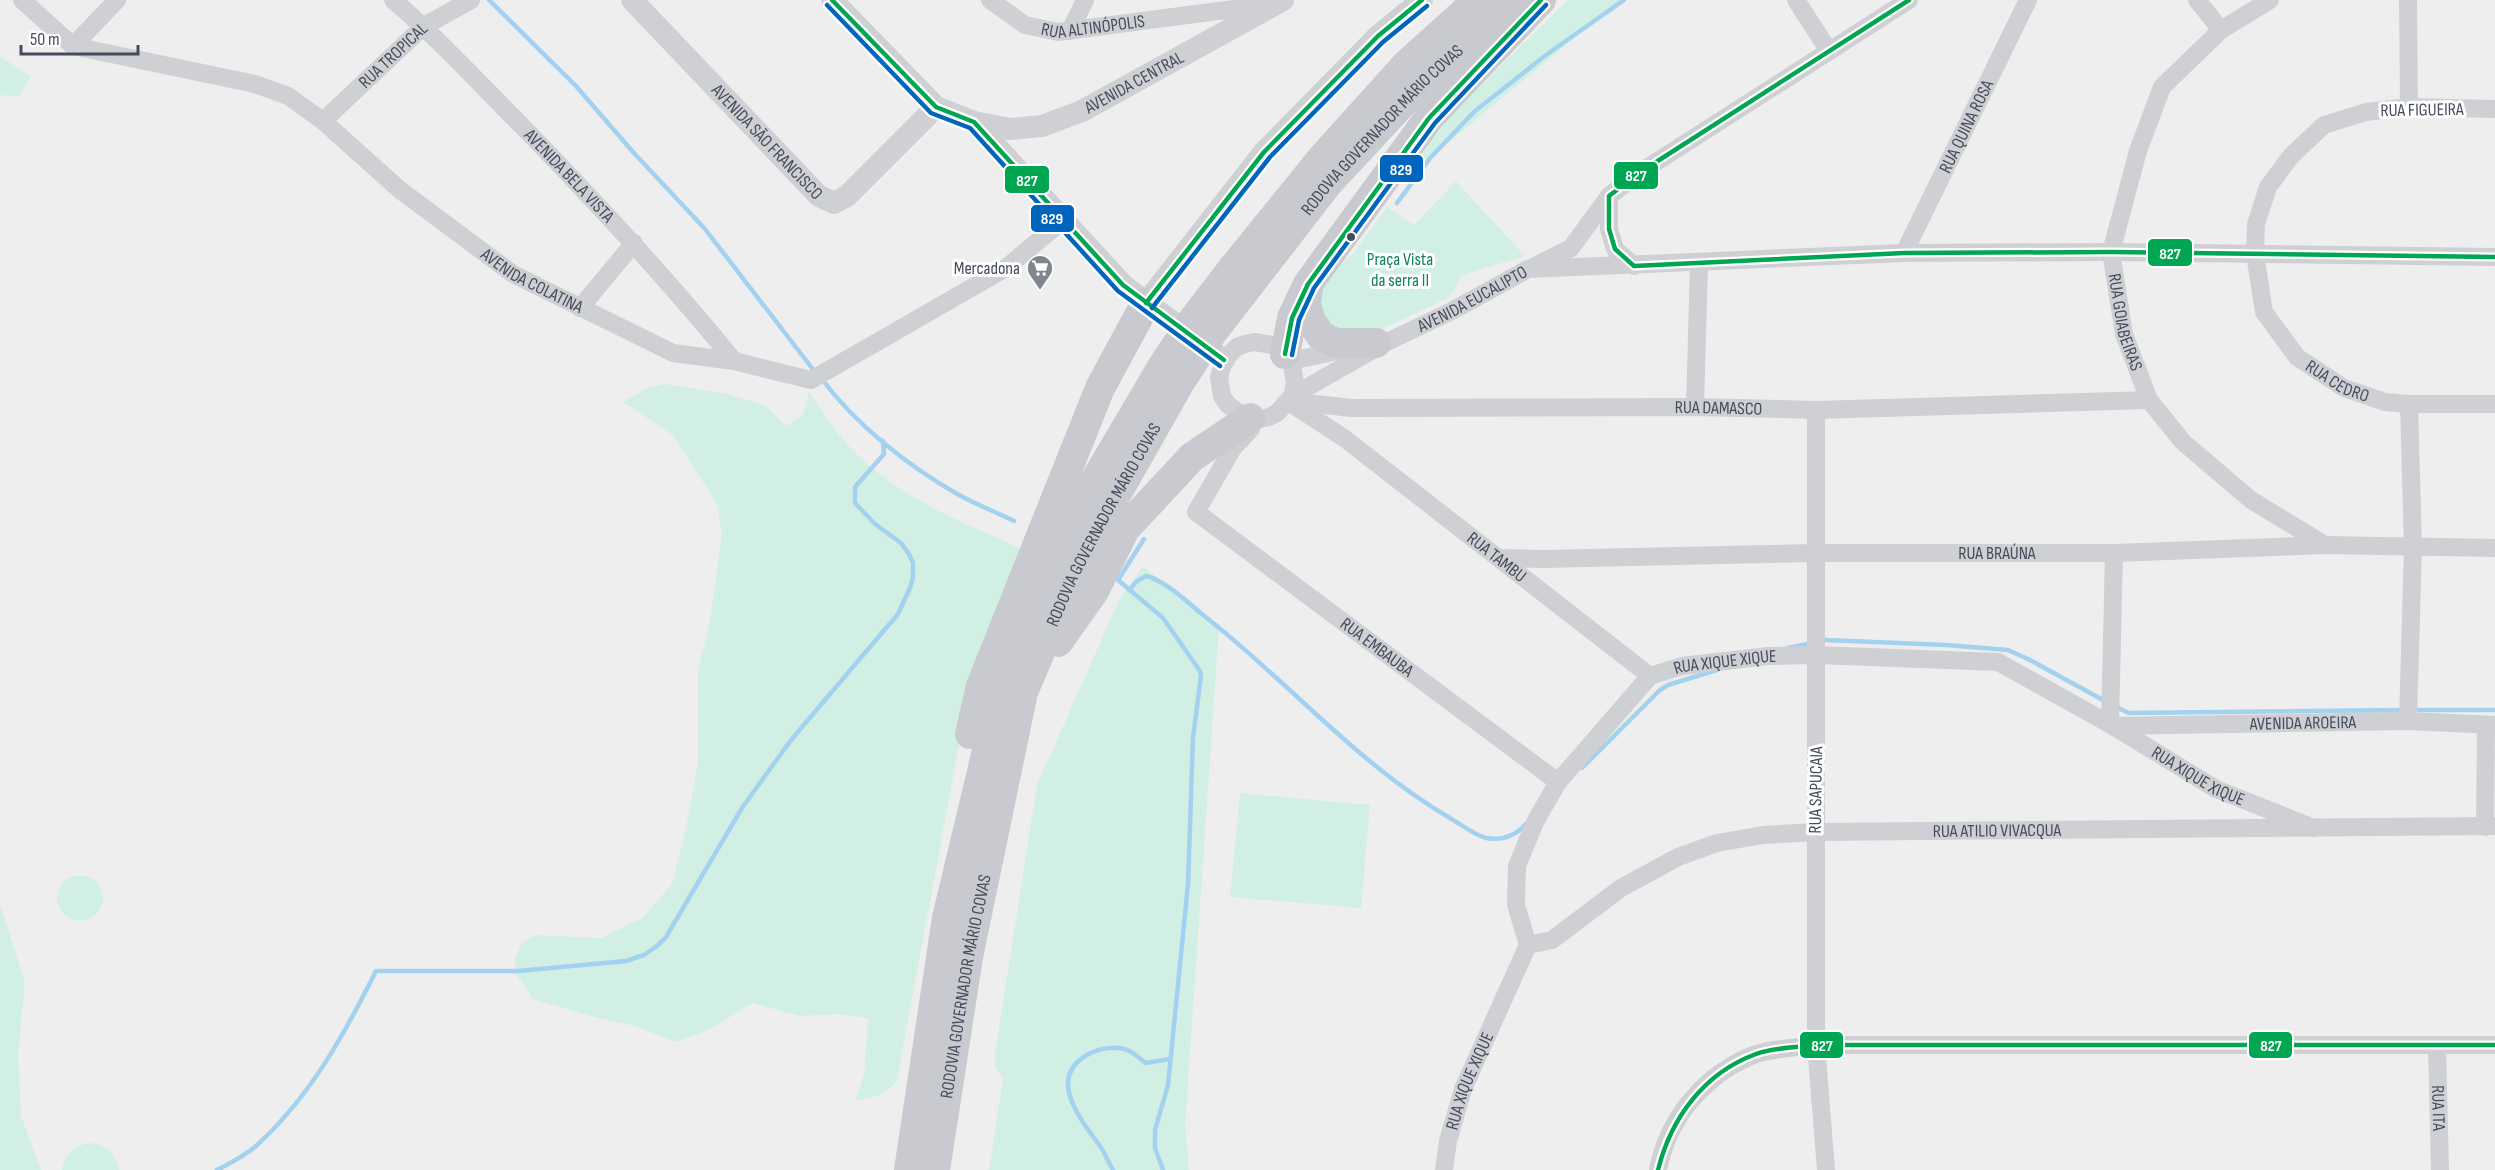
<svg xmlns="http://www.w3.org/2000/svg" width="2495" height="1170" viewBox="0 0 2495 1170" font-family="'Sofia Sans Condensed',sans-serif">
<rect width="100%" height="100%" fill="#efeeee"/>
<path fill="#d1f0e3" d="M1568 0H1620L1402 181 1395 169Z
M0 56 31 77 18 97 0 95Z
M1456 181 1525 256 1462 275 1450 297 1380 330 1349 336 1322 321 1317 288 1322 278 1352 255 1387 207 1414 225Z
M665 384 724 393 764 405 787 426 803 414 809 392C821 409 833 428 847 444 896 498 964 523 1029 552L966 707 897 1080C884 1096 877 1097 856 1100L864 1075 868 1018 840 1014 800 1016 752 1003 709 1030 676 1042 635 1026 598 1018 533 999 516 974 515 959 522 943 535 935 601 938 643 917 672 884 685 833 698 763V670L710 621 722 534 717 504 673 435 623 402 648 388Z
M1143 566 1219 627 1185 1126 1189 1170H989L1003 1079 995 1067V1054L1037 785 1119 600Z
M1240 793 1370 805 1361 908 1230 897Z
M57 898a23 23 0 1 1 46 0a23 23 0 1 1-46 0Z
M0 904 25 982 18 1054 21 1116 41 1170H0Z
M89 1143C106 1144 116 1154 119 1170H62C64 1154 74 1146 89 1143Z"/>
<g fill="none" stroke-linecap="round" stroke-linejoin="round">
<path stroke="#a3d1f0" stroke-width="4.5" d="M489 0 576 86 633 152 705 229 815 372
M1397 203 1431 157 1475 111 1546 55 1624 0
M821 378C856 425 908 466 959 495 977 505 996 512 1014 521
M1144 539 1118 580 1163 618 1200 671 1201 676 1193 737 1188 884 1168 1085 1155 1130V1148L1163 1170
M1129 590 1137 581 1146 576C1166 581 1187 602 1203 615 1287 680 1357 764 1450 818 1460 824 1474 835 1486 838 1502 841 1515 836 1526 824
M1825 640 1946 645 2008 650 2028 659 2103 700
M1788 648 1812 643
M2118 708 2129 713 2405 710
M2414 710H2495
M1582 768 1660 690 1668 685 1717 670
M217 1170C230 1163 245 1156 256 1146 310 1097 344 1035 376 971H518L626 961 644 955 657 946 666 937 742 808 791 740 898 614 910 588 913 577V563L909 554 901 543 875 524 855 503V487L884 454 883 441
M1113 1170C1109 1163 1106 1156 1102 1149 1085 1124 1044 1080 1087 1055 1097 1049 1115 1045 1127 1050 1134 1052 1139 1059 1146 1063L1170 1059"/>
<g stroke="#cfd0d4" stroke-width="18">
<path id="s1" d="M22 0 73 46 255 84 288 96 323 121 400 190 513 274 673 353 734 361 811 380 1006 268 1062 221"/>
<path id="s2" d="M393 0C438 38 478 82 520 124 595 201 667 278 734 361"/>
<path id="s3" d="M990 0 1025 25 1058 32 1272 4"/>
<path d="M1796 0 1829 51"/>
<path d="M2197 0 2221 30"/>
<path id="s4" d="M2270 0 2221 30 2162 87 2138 151 2111 252 2124 334 2149 400 2183 442 2251 500 2325 545"/>
<path d="M2408 0 2409 107"/>
<path d="M1070 31 1085 0"/>
<path d="M73 46 117 0"/>
<path id="s5" d="M2495 109 2409 107 2366 112 2324 125 2291 156 2268 187 2256 224 2255 254 2264 312 2297 357 2344 388 2385 402 2409 404H2495"/>
<path id="s6" d="M323 121 424 26 471 0"/>
<path d="M1609 196V229L1615 249 1634 266"/>
<path id="s7" d="M1904 253 2028 0"/>
<path d="M1535 266 1571 248 1609 196 1639 173 1909 0"/>
<path d="M580 308 634 243"/>
<path d="M1290 361 1347 349"/>
<path id="s8" d="M1292 396 1295 383 1292 365 1285 354 1273 345 1255 342 1245 344 1237 347 1224 360 1219 378 1222 396 1227 404 1242 415 1260 419 1269 417 1277 413 1292 396 1387 342 1452 311 1528 269 1904 253 2111 252 2495 257"/>
<path id="s9" d="M1290 401 1352 408 1695 407 1816 410 2149 400"/>
<path id="s10" d="M1290 403 1344 438 1650 676"/>
<path d="M1695 407 1699 263"/>
<path d="M1816 410V1045L1826 1170"/>
<path id="s11" d="M1251 429 1233 448 1196 512 1558 782"/>
<path id="s12" d="M1501 558 1543 559 1817 553H2114L2325 545 2495 548"/>
<path d="M2408 721 2413 547 2409 404"/>
<path d="M2110 724 2114 553"/>
<path id="s13" d="M2113 726 2408 721 2495 725"/>
<path d="M2485 827 2486 726"/>
<path id="s14" d="M1528 945 1552 940 1621 888 1678 857 1717 843 1763 835 1815 832 2495 826"/>
<path id="s15" d="M2437 1046 2440 1170"/>
<path id="s16" d="M1444 1170 1448 1141 1463 1089 1528 945 1516 905 1517 866 1535 822 1558 782 1650 676 1682 666 1768 656 1818 655 1998 662 2113 726 2216 789 2314 828"/>
<path d="M1658 1170C1668 1117 1706 1073 1756 1054 1774 1048 1797 1048 1816 1045H2495"/>
</g>
<g stroke="#cfd0d4" stroke-width="22">
<path id="s17" d="M632 0 819 196 834 203 847 196 936 107"/>
<path d="M832 0 936 107 974 122 1123 285 1224 360"/>
<path id="s18" d="M974 122 1010 129 1042 126 1082 111 1283 0"/>
<path d="M1146 303 1264 152 1378 36 1422 0"/>
</g>
<g stroke="#c8cad0" stroke-width="30">
<path d="M1308 286 1306 305 1311 321 1321 336 1336 343H1376"/>
<path d="M1285 354 1292 318 1308 284 1429 118 1541 0"/>
<path d="M1058 642 1094 591 1125 529 1192 457 1250 418"/>
<path d="M970 734 981 686 1100 388 1146 303"/>
<path d="M909 1170 947 918 998 705 1053 565 1083 501 1162 367 1193 320 1233 268 1323 157 1405 66 1478 0"/>
<path id="s19" d="M935 1170 968 957 1023 692 1072 577 1104 516 1180 382 1212 333 1328 183 1423 81 1514 0"/>
</g>
<g stroke="#fff" stroke-width="9">
<path id="bus-1" d="M832 0 936 107 974 122 1123 285 1224 360
M1909 0 1639 173 1609 196V229L1615 249 1634 266 1904 253 2111 252 2495 257
M1146 303 1264 152 1378 36 1422 0
M1285 354 1292 318 1308 284 1429 118 1541 0
M1658 1170C1671 1118 1704 1073 1756 1054 1775 1047 1796 1048 1816 1045H2495"/>
</g>
<g stroke="#fff" stroke-width="9">
<path id="bus-2" d="M827 5 931 113 970 128 1118 291 1220 366
M1152 308 1270 157 1383 42 1427 6
M1292 355 1299 320 1314 288 1435 123 1546 5"/>
</g>
<use href="#bus-1" stroke="#00a651" stroke-width="4.5"/>
<use href="#bus-2" stroke="#0065bd" stroke-width="4.5"/>
</g>
<defs>
<g id="supermarket-pin" transform="scale(1.35)"><path d="M0 17L-7.5 6A9.5 9.5 0 1 1 7.5 6Z" fill="#80858f" stroke="#fff"/><path d="M-6-5.5h2.5l.6 2H6L4.5 2H-2.5L-4.4-4H-6ZM-1.5 3.2a1.3 1.3 0 1 0 .1 0ZM3 3.2a1.3 1.3 0 1 0 .1 0Z" fill="#fff"/></g>
</defs>
<g fill-rule="evenodd">
<use href="#supermarket-pin" x="1040" y="268"/>
</g>
<circle fill="#454c5c" stroke="#fff" stroke-width="2" cx="1351" cy="237" r="5"/>
<g text-anchor="middle" dominant-baseline="central" stroke-width="6" stroke-linejoin="round" paint-order="stroke">
<g font-size="18" fill="#454c5c" stroke="#fff">
<text stroke="none"><textPath href="#s3" startOffset="112">RUA ALTINÓPOLIS</textPath></text>
<text stroke="none"><textPath href="#s6" startOffset="96">RUA TROPICAL</textPath></text>
<text stroke="none"><textPath href="#s18" startOffset="171">AVENIDA CENTRAL</textPath></text>
<text transform="translate(2422 110) rotate(-1)">RUA FIGUEIRA</text>
<text stroke="none"><textPath href="#s7" startOffset="141">RUA QUINA ROSA</textPath></text>
<text stroke="none"><textPath href="#s19" startOffset="1158">RODOVIA GOVERNADOR MÁRIO COVAS</textPath></text>
<text stroke="none"><textPath href="#s17" startOffset="196">AVENIDA SÃO FRANCISCO</textPath></text>
<text stroke="none"><textPath href="#s2" startOffset="249">AVENIDA BELA VISTA</textPath></text>
<text stroke="none"><textPath href="#s1" startOffset="597">AVENIDA COLATINA</textPath></text>
<text stroke="none"><textPath href="#s8" startOffset="444">AVENIDA EUCALIPTO</textPath></text>
<text stroke="none"><textPath href="#s4" startOffset="384">RUA GOIABEIRAS</textPath></text>
<text stroke="none"><textPath href="#s5" startOffset="488">RUA CEDRO</textPath></text>
<text stroke="none"><textPath href="#s9" startOffset="429">RUA DAMASCO</textPath></text>
<text stroke="none"><textPath href="#s19" startOffset="672">RODOVIA GOVERNADOR MÁRIO COVAS</textPath></text>
<text stroke="none"><textPath href="#s12" startOffset="496">RUA BRAÚNA</textPath></text>
<text stroke="none"><textPath href="#s10" startOffset="258">RUA TAMBU</textPath></text>
<text stroke="none"><textPath href="#s11" startOffset="326">RUA EMBAUBA</textPath></text>
<text stroke="none"><textPath href="#s16" startOffset="633">RUA XIQUE XIQUE</textPath></text>
<text stroke="none"><textPath href="#s13" startOffset="190">AVENIDA AROEIRA</textPath></text>
<text stroke="none"><textPath href="#s16" startOffset="1137">RUA XIQUE XIQUE</textPath></text>
<text transform="translate(1816 790) rotate(-89)">RUA SAPUCAIA</text>
<text stroke="none"><textPath href="#s14" startOffset="498">RUA ATILIO VIVACQUA</textPath></text>
<text stroke="none"><textPath href="#s19" startOffset="186">RODOVIA GOVERNADOR MÁRIO COVAS</textPath></text>
<text stroke="none"><textPath href="#s16" startOffset="93">RUA XIQUE XIQUE</textPath></text>
<text stroke="none"><textPath href="#s15" startOffset="62">RUA ITA</textPath></text>
</g>
<g font-size="18" fill="#118160" stroke="#fff">
<text x="1400" y="259">Praça Vista<tspan x="1400" dy="21">da serra II</tspan></text>
</g>
<g font-size="18" fill="#454c5c" stroke="#fff" text-anchor="end">
<text x="1020" y="268">Mercadona</text>
</g>
</g>
<g stroke="#fff" stroke-width="2">
<rect x="1379" y="154" width="45" height="29" rx="6" fill="#0065bd"/>
<rect x="1613" y="161" width="46" height="29" rx="6" fill="#00a651"/>
<rect x="1004" y="165" width="46" height="29" rx="6" fill="#00a651"/>
<rect x="1030" y="204" width="45" height="29" rx="6" fill="#0065bd"/>
<rect x="2147" y="238" width="46" height="29" rx="6" fill="#00a651"/>
<rect x="1799" y="1031" width="45" height="28" rx="6" fill="#00a651"/>
<rect x="2248" y="1031" width="45" height="28" rx="6" fill="#00a651"/>
</g>
<g font-size="16" text-anchor="middle" font-weight="bold" fill="#fff">
<text x="1401" y="175">829</text>
<text x="1636" y="181">827</text>
<text x="1027" y="186">827</text>
<text x="1052" y="224">829</text>
<text x="2170" y="259">827</text>
<text x="1822" y="1051">827</text>
<text x="2271" y="1051">827</text>
</g>
<path d="M21 45v9h117v-9" fill="none" stroke="#454c5c" stroke-width="3"/>
<text x="30" y="45" font-size="18" fill="#454c5c" stroke="#ffffff" stroke-width="4.5" paint-order="stroke">50 m</text>
</svg>
